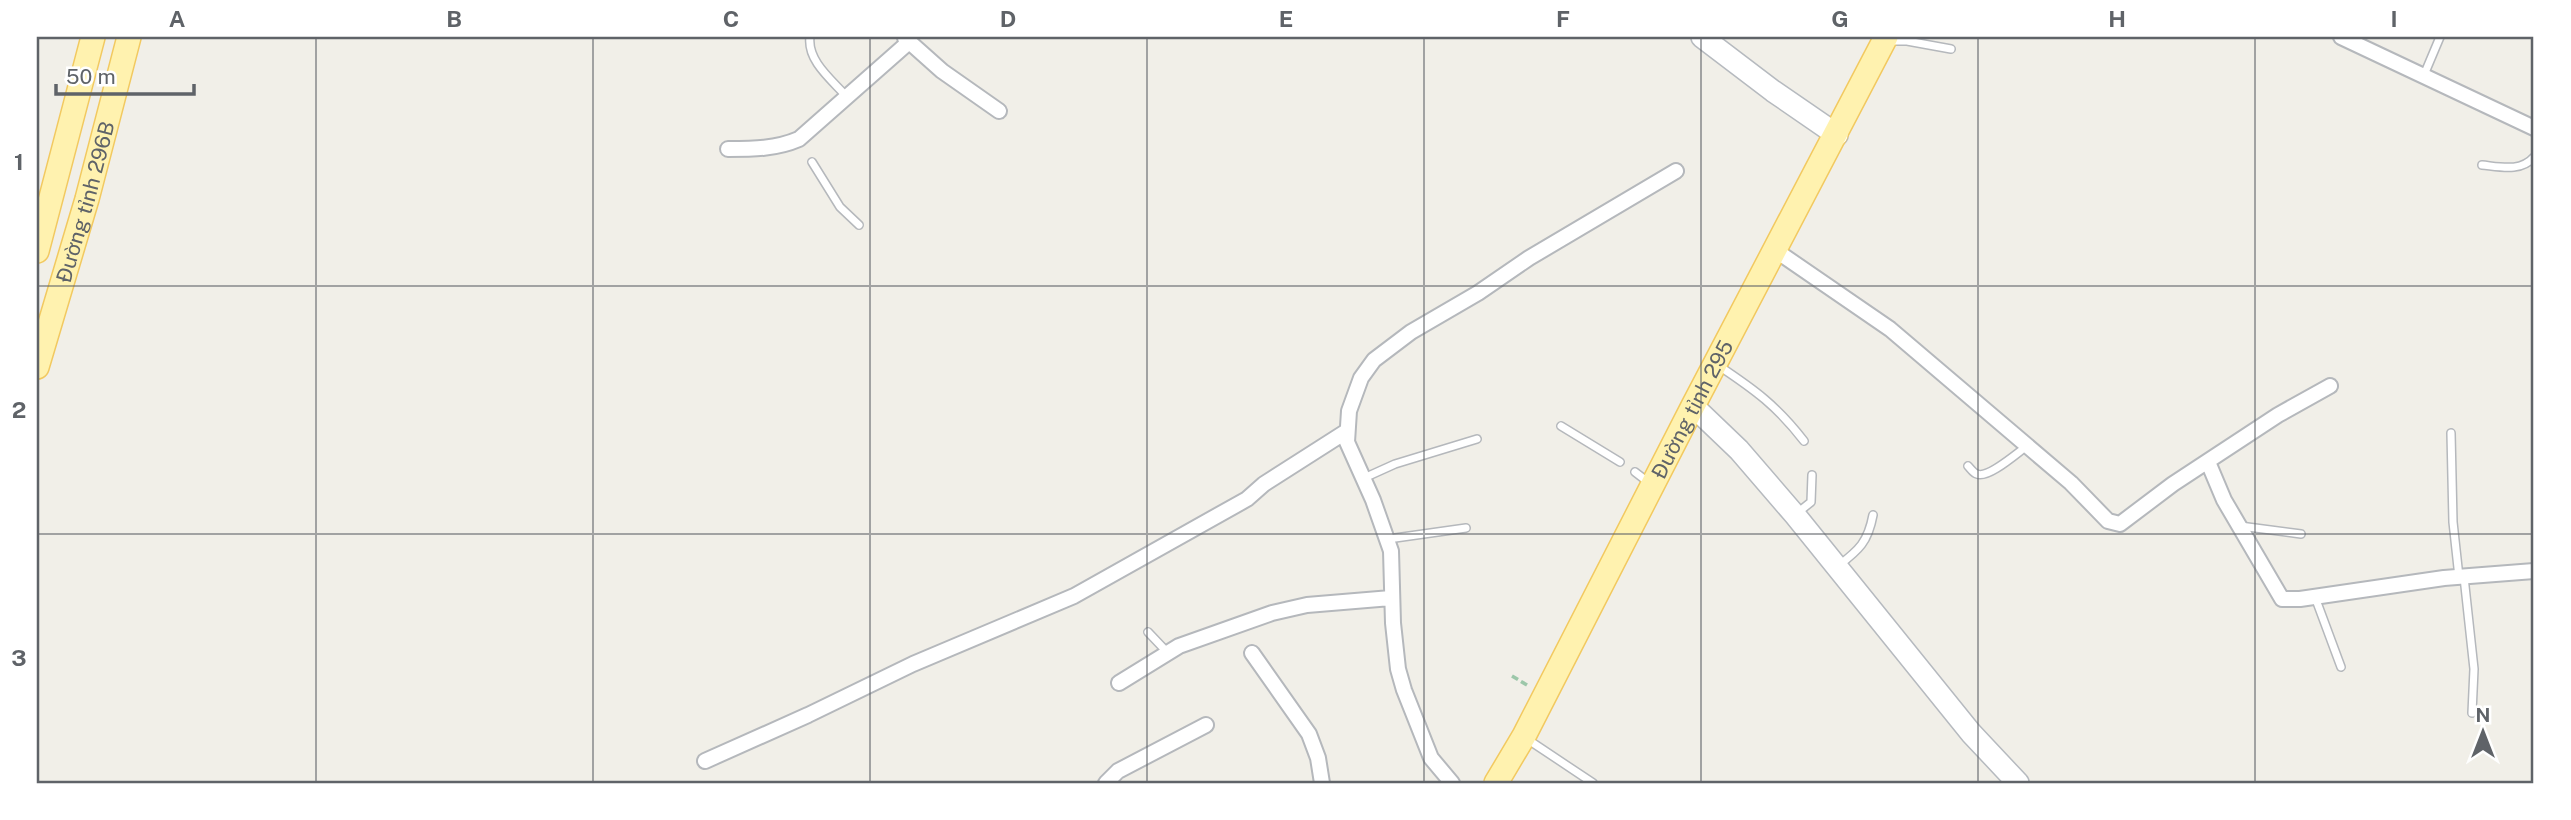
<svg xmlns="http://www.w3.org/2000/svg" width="2571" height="820" viewBox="0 0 2571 820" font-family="'Public Sans',sans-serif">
<rect width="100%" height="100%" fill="#f1efe8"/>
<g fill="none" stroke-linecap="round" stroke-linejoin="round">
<g stroke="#b5b8bc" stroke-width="10">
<path id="lane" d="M810 37C807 61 832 80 847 97
M1888 41H1907L1951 49
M2424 75 2440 37
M812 162 840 207 859 225
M2482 165C2501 167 2521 172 2534 157
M1719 366C1755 390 1777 406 1804 441
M1561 426 1620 462
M2451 433 2453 522 2459 577
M1968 466C1971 469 1973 473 1977 474 1988 479 2017 453 2027 446
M1635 472 1648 482
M1364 478 1395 464 1477 439
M1796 514 1811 502 1812 475
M2240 526 2301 534
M1388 539 1466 528
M1838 566C1859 550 1868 542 1873 515
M2464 577 2474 669 2472 713
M2315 597 2341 667
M1148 632 1167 652
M1527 739 1593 783"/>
</g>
<g stroke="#b5b8bc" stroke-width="18">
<path id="street" d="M2341 37 2534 128
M905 38 942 71 999 111
M728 149C753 149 776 149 799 139L909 42
M1775 250 1890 329 2071 483 2108 521 2120 524 2173 484 2278 415 2330 386
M2208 462 2224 500 2282 599H2300L2444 578 2534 571
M1252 653 1309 734 1318 758 1322 783
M1119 683 1179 646 1272 613 1307 605 1391 598
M705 761 808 715 913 664 1074 596 1247 499 1264 484 1347 431
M1106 783 1118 771 1206 725
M1452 783 1431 758 1404 690 1398 669 1393 623 1391 551 1373 500 1347 442 1349 411 1361 378 1374 360 1411 332 1478 293 1529 258 1676 171"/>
</g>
<g stroke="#b6babf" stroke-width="24">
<path id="secondary" d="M1702 37 1773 91 1837 135
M1693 406 1739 450 1795 515 1971 733 2018 783"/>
</g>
<g stroke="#f2c960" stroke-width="26">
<g id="primary">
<path d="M37 251 93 37"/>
<path id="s1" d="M37 367 87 199 129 37"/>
<path id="s2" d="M1496 783 1524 736 1693 406 1886 37"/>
</g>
</g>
<path stroke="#9cc7a9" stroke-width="3.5" stroke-dasharray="7 3.5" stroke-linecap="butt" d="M1512 676 1527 685"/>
<use href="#lane" stroke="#fff" stroke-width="7"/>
<use href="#street" stroke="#fff" stroke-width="14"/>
<use href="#secondary" stroke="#fff" stroke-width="21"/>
<use href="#primary" stroke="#fff2af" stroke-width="23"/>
</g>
<path fill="none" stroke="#5f6368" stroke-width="2" stroke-opacity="0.55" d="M316 37V783M593 37V783M870 37V783M1147 37V783M1424 37V783M1701 37V783M1978 37V783M2255 37V783M37 286H2534M37 534H2534"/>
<g text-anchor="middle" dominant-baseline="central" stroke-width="6" stroke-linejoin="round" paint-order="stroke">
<g font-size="21" fill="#5f6368" stroke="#fff">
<text stroke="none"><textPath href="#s1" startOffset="172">Đường tỉnh 296B</textPath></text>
<text stroke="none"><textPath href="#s2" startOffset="422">Đường tỉnh 295</textPath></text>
</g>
</g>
<rect width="2571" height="820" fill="none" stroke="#ffffff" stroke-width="77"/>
<g transform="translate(2483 732)" stroke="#ffffff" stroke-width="5" paint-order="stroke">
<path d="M0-5L12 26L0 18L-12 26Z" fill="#5f6368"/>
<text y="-10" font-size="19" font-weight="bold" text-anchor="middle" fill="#5f6368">N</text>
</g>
<path d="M56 84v10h138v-10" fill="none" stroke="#5f6368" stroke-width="3.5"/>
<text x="66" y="84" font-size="21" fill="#5f6368" stroke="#ffffff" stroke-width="5" paint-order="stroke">50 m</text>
<rect x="38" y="38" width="2494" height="744" fill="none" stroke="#5f6368" stroke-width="2.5"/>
<g font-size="23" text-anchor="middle" font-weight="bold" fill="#5f6368">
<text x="177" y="27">A</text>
<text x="454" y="27">B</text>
<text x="731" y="27">C</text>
<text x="1008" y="27">D</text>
<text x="1286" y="27">E</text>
<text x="1563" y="27">F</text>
<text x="1840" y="27">G</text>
<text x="2117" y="27">H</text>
<text x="2394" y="27">I</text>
<text x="19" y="170">1</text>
<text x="19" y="418">2</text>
<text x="19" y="666">3</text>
</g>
</svg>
